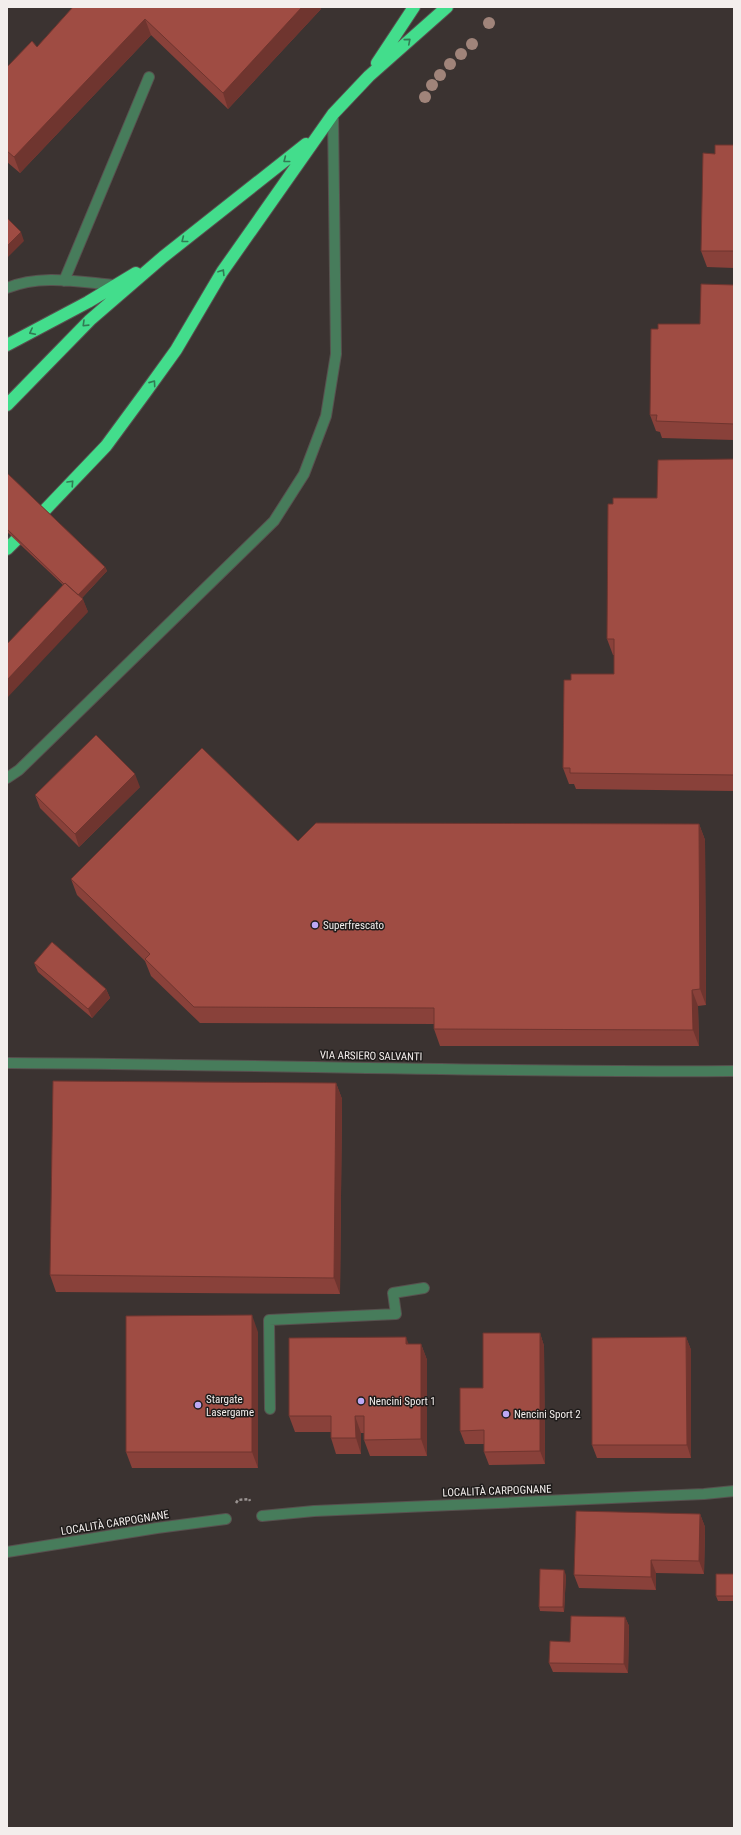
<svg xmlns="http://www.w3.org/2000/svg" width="741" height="1835" viewBox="0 0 741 1835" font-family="'Roboto Condensed',sans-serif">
<rect width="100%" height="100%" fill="#3b3331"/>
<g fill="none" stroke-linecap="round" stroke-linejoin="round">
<g stroke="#58514f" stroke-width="12">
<path id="service" d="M64 281 149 77
M7 288C41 274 79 282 115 285
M7 778 19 770 274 521 304 474 326 416 336 354 333 114
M270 1409 269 1320 396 1314 393 1293 424 1288"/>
</g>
<g stroke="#58514f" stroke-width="12">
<path id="minor" d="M7 1063C249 1064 492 1073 734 1071
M262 1516 314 1511 704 1494 734 1491
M7 1552 157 1528 226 1519"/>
</g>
<g stroke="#58514f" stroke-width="14">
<path id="motorway" d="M377 63 414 7
M7 345 88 302 136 273
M7 405 90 320 163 257 306 144
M44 511 106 446 145 393 176 350 222 272 333 114 369 76 447 7
M7 549 16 540"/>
</g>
<path stroke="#9a9391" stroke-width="2.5" stroke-dasharray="3 2" stroke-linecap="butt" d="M236 1503 238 1500 249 1499 250 1501"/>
<use href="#service" stroke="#477c5b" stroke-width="10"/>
<use href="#minor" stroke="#477c5b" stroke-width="10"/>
<use href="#motorway" stroke="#43dd8c" stroke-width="12"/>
</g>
<g fill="#a0847a">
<circle cx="489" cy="23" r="6"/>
<circle cx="472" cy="44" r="6"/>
<circle cx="461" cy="54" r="6"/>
<circle cx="450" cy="64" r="6"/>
<circle cx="440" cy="75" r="6"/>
<circle cx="432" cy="85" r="6"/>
<circle cx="425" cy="97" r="6"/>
</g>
<path fill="#89413a" d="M73 7H321V9L228 109 151 35 20 173 7 162V67L37 47Z
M734 145V268L707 267 701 251 715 154Z
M734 285V440L662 438 660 432 656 431 650 415 658 329 700 324Z
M734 459V791L576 789 574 784H569L563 768 571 680 614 674V655H613L607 639 613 504 657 498Z
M7 473 105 567 107 571 82 598 88 612 63 585 7 532Z
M140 787 79 847 40 808 35 795Z
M699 824 705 840 706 1005 698 1006 699 1046H440L434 1029V1024L200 1023 151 976 145 961 77 895 71 879 298 841Z
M34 963 106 989 110 998 92 1018 38 972Z
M336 1083 342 1099 340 1294 56 1292 50 1275Z
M258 1332V1468H132L126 1452Z
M540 1333 544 1346 545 1464 489 1465 484 1452V1444H465L460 1431 483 1388Z
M686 1337 691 1350V1458H597L592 1445Z
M408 1344H421L427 1360V1456H370L364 1440V1433H361V1454H336L331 1438V1432H295L289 1416Z
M700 1514 705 1527 704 1574 656 1573V1590L579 1588 574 1575Z
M734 1574V1601H718L716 1596Z
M566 1575 564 1612 540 1611 539 1607Z
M625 1617 629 1626 628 1673 553 1672 549 1663 570 1642Z"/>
<path fill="#6f352f" d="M302 7H321V9L228 109 223 93Z
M145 19 151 35 20 173 14 157Z
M21 232 24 241 7 258V246Z
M105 567 107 571 79 601 77 596Z
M83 599 88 612 7 698V680Z
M135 774 140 787 79 847 75 834Z
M699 824 705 840 706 1005 700 989Z
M106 989 110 998 92 1018 88 1009Z
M692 990 698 1006 699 1046 693 1030Z
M336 1083 342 1099 340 1294 334 1278Z
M252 1315 258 1332V1468L252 1452Z
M540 1333 544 1346 545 1464 540 1451Z
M406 1337 412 1353 406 1344Z
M686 1337 691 1350V1458L687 1445Z
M421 1344 427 1360V1456L421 1439Z
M355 1416 361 1433V1454L356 1438Z
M700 1514 705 1527 704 1574 699 1561Z
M651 1560 656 1573V1590L651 1577Z
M564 1570 566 1575 564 1612 563 1607Z
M625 1617 629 1626 628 1673 624 1664Z"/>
<path fill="#9f4c43" stroke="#6f352f" d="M73 7H302L223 93 145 19 14 157 7 151V67L32 41 37 47Z
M715 145H734V251H701L703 153 715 154Z
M7 218 21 232 7 246Z
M701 284 734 285V424L656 421 657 415H650L651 329H658V324H700Z
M734 459V775L570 773V768H563L564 680H571V674H614V639H607L608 504H613V498H657L658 460Z
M7 473 105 567 78 595 65 583 64 584 7 529Z
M65 583 83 599 7 680V644Z
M96 735 135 774 75 834 35 795Z
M202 748 298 841 316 823 699 824 700 989 692 990 693 1030 434 1029V1008L194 1007 145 959 150 954 71 879Z
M52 942 106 989 88 1009 34 963Z
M53 1081 336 1083 334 1278 50 1275Z
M252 1315V1452H126V1316Z
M483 1333H540V1451L484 1452V1430L460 1431V1388H483Z
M406 1337V1344H421V1439L364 1440V1416H355L356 1438H331V1416H289V1338Z
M686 1337 687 1445H592V1338Z
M576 1511 700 1514 699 1561 651 1560V1577L574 1575Z
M540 1569 564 1570 563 1607H539Z
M716 1574H734V1596H716Z
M571 1616 625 1617 624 1664 549 1663 550 1641 570 1642Z"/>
<defs><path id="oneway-chevron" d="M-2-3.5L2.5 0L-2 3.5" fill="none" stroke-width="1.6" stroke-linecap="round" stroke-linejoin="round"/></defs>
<g stroke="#317c54">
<use href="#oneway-chevron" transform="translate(408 41) rotate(-41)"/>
<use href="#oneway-chevron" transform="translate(286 160) rotate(142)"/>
<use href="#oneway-chevron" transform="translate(184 240) rotate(142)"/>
<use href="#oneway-chevron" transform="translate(222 272) rotate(-58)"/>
<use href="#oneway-chevron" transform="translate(85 324) rotate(136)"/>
<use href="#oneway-chevron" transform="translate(32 332) rotate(153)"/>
<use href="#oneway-chevron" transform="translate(153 383) rotate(-55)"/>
<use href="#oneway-chevron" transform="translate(71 483) rotate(-47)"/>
</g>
<g fill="#bda9f5" stroke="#1f1c1b" stroke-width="1.5">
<circle cx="315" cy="925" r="4"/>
<circle cx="361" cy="1401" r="4"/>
<circle cx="198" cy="1405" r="4"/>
<circle cx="506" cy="1414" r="4"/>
</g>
<g text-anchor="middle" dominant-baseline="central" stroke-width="3" stroke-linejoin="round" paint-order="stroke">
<g font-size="11" fill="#f3eeec" stroke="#1f1c1b" text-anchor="start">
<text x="323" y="925">Superfrescato</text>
<text x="206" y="1399">Stargate<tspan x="206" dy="13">Lasergame</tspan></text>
<text x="369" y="1401">Nencini Sport 1</text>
<text x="514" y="1414">Nencini Sport 2</text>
</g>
<g font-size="11" fill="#f3eeec" stroke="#1f1c1b">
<text transform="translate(371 1056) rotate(1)">VIA ARSIERO SALVANTI</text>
<text transform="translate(497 1491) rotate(-2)">LOCALITÀ CARPOGNANE</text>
<text transform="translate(115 1523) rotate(-9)">LOCALITÀ CARPOGNANE</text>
</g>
</g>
<rect width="741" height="1835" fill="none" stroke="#f3eeec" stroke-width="16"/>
</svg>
